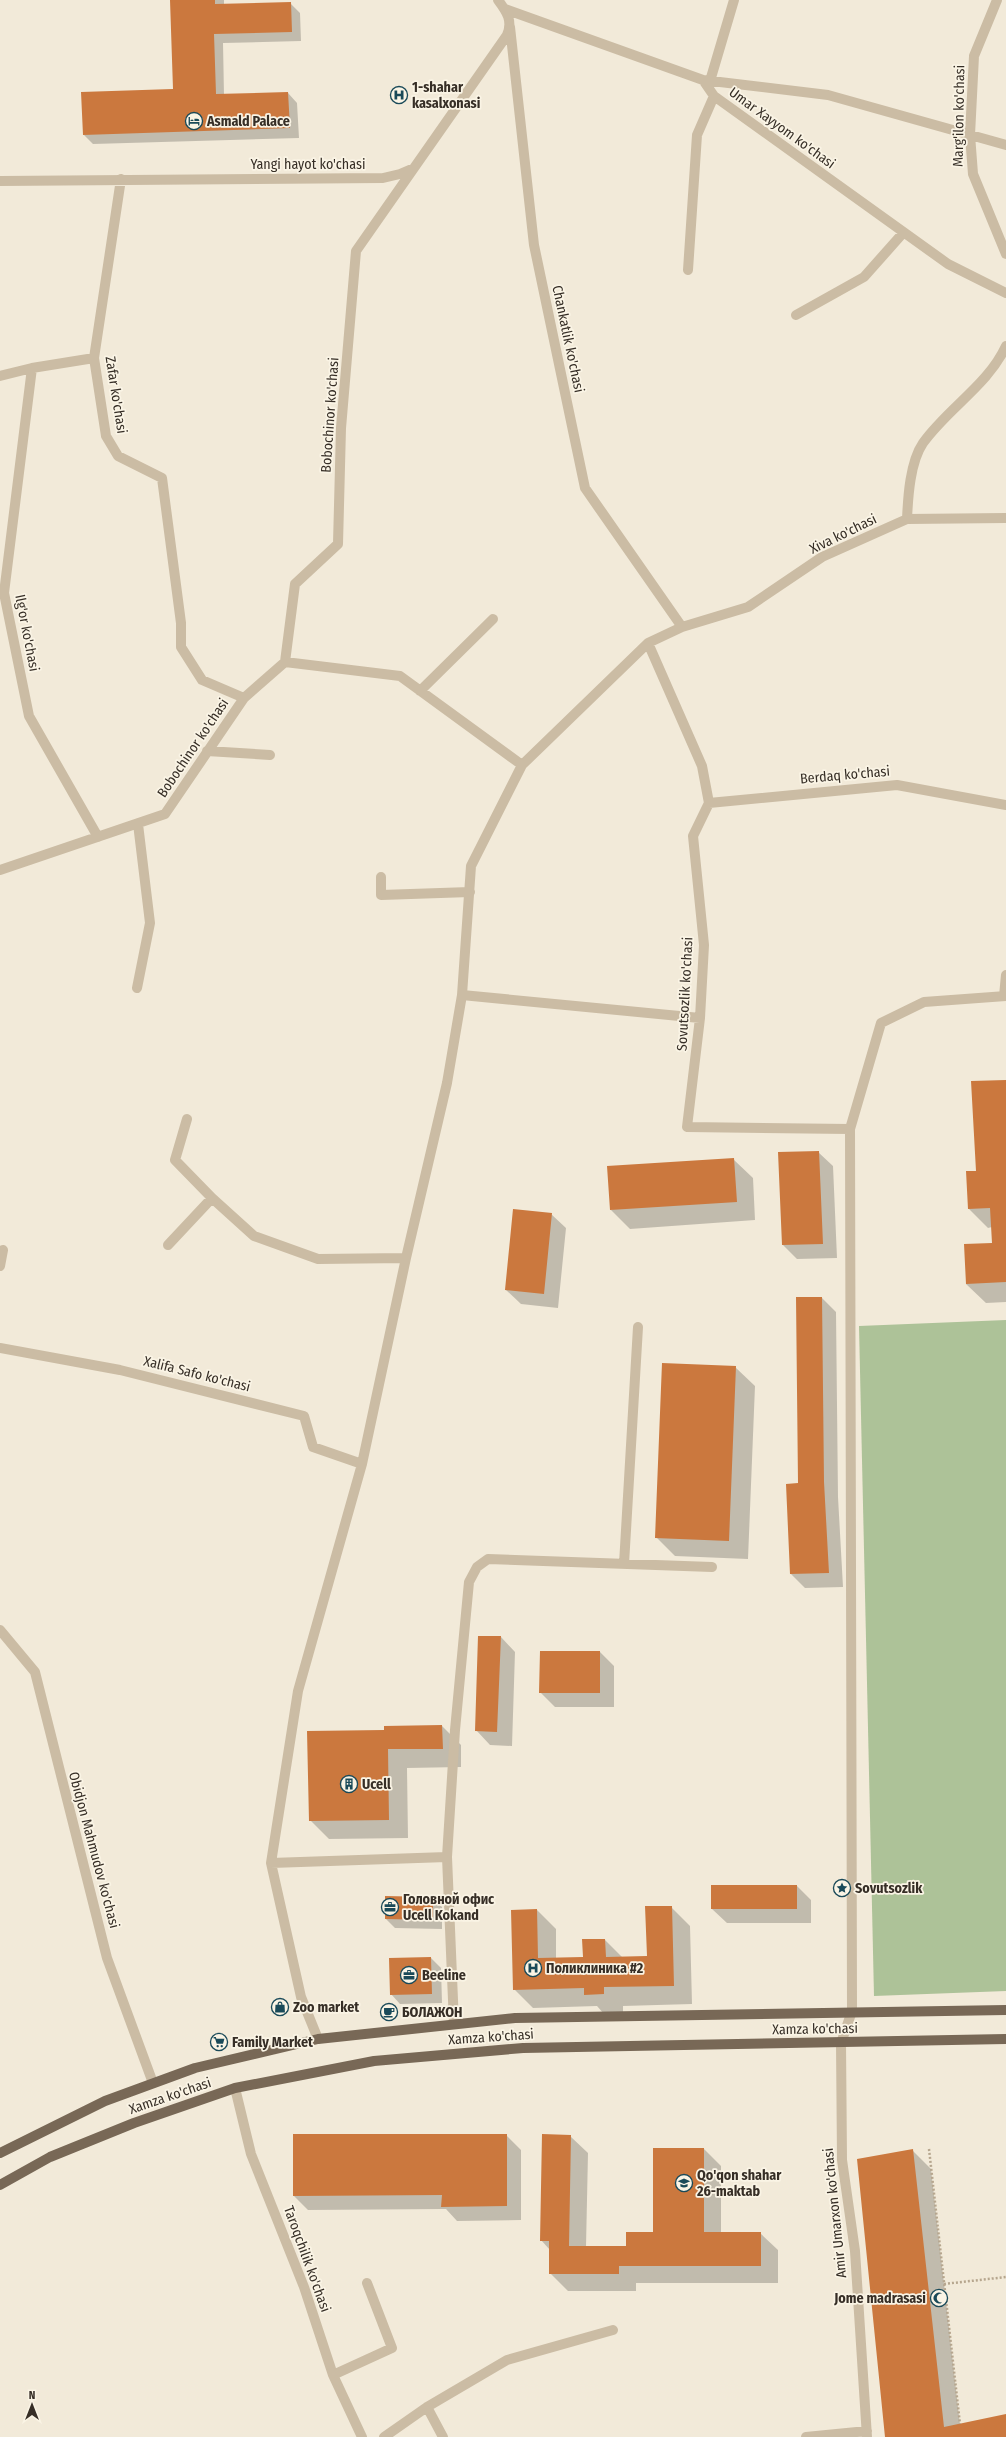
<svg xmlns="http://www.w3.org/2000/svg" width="1006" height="2437" viewBox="0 0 1006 2437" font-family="'Fira Sans Condensed',sans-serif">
<rect width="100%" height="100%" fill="#f2ead9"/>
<path fill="#adc298" d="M1006 1320V1991L874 1996 859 1326Z"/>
<path fill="#0003" d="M171 0H224V5L290 3 300 13 301 41 223 43 224 95 288 93 297 103 299 138 93 144 84 135 174 90Z
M1006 1081V1302L986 1303 966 1284 993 1244 992 1227 988 1228 969 1209 977 1172Z
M818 1152 833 1166 837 1258 797 1259 783 1245 779 1153Z
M733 1159 753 1178 755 1220 630 1229 611 1210Z
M551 1214 566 1228 558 1308 521 1304 506 1290Z
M822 1298 836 1312 838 1497 843 1587 805 1588 791 1574Z
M735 1367 755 1386 748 1559 675 1556 656 1537Z
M501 1637 515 1652 512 1746 490 1745 476 1730Z
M600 1652 614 1666V1707H555L540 1692Z
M442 1726 461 1745V1767L407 1768 408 1838 329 1839 310 1820 385 1731V1727Z
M797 1886 811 1900V1923H727L712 1909Z
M433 1898 442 1907V1929L395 1928 386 1919Z
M671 1907 690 1926 692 2004 623 2006V2013L604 2014 597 2006 533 2008 514 1989 537 1910 556 1929V1959L584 1958 605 1940 622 1957H648Z
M431 1958 441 1968 442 2003 400 2004 391 1994 390 1959Z
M506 2135 521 2150V2220L457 2221 446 2209 308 2210 294 2196Z
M570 2136 588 2153 586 2247H627L654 2233 704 2149 721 2166V2233H760L778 2250V2283H636V2291H568L550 2273V2250L541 2240Z
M912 2150 931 2169 960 2425 1006 2415V2437H886Z"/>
<path fill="#cb783e" d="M170 0H215V4L291 2 292 32 214 34 216 94 288 92 290 128 83 135 81 92 173 89Z
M1006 1080V1282L966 1284 964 1244 992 1243 990 1208 968 1209 966 1171H976L971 1081Z
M819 1151 823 1244 782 1245 778 1152Z
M734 1158 737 1202 610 1210 607 1166Z
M513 1209 552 1213 544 1294 505 1290Z
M796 1297H822L824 1482 829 1573 790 1574 786 1484 798 1483Z
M662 1363 736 1366 729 1541 655 1538Z
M478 1636H501L497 1732 475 1731Z
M540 1651H600V1693H539Z
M442 1725 443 1749H388L389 1820 309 1821 307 1731 384 1730V1726Z
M711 1885H797V1909H711Z
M385 1896 433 1897V1920L385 1919Z
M645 1906H672L674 1986 604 1987V1994L584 1995V1988L513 1990 511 1910 537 1909 538 1958 583 1957 582 1939H605L606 1957 647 1956Z
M431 1957 432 1994 390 1995 389 1958Z
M293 2134H507V2206L441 2207 442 2195 293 2196Z
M542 2134 571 2135 569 2246H626V2232H653V2148H704V2232H761V2266H619V2274H549V2241H540Z
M913 2149 944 2427 1006 2414V2437H885L857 2159Z"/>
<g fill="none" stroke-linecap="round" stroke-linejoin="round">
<path stroke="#b6a68e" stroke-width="2.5" stroke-dasharray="2 2" stroke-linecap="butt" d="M929 2149 960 2424
M944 2284 1006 2277"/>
<path stroke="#cbbca4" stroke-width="10" d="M997 0 974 56 970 135 973 174 1006 254
M505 9 703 80 714 96 948 264 1006 293
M510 27 534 245 585 488 682 627
M703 80 828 95 1006 145
M710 81 734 0
M121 179 94 358 106 436 118 456 162 478 181 623V647L202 680 244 698
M0 181 383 178 400 174 414 168 507 35C513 21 507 12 498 0
M688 270 697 135 714 96
M796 315 864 277 903 233
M32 368 4 593 29 716 98 837
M0 376 32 368 94 358
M907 519C908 497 910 462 923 443 948 408 988 385 1006 346
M648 643 702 766 709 803 693 836 704 945 700 1018 687 1127 850 1129
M285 662 400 676 522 765
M420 691 493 619
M207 751 270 755
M709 803 897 785 1006 805
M0 870 165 814 244 698 285 662 295 584 338 544 341 428 356 251 414 168
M381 877V895L470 892
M137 988 150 923 138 824
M462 995 700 1018
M1004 996 1006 975
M187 1119 175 1160 212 1198 254 1236 318 1259 406 1258
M168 1245 212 1198
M0 1266 3 1250
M0 1348 120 1370 304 1416 313 1447 362 1464
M624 1564 638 1327
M271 1863 447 1857
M454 2024 447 1857 455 1730 469 1582 477 1567 488 1559 712 1567
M318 2039 301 1997 271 1863 298 1691 362 1464 406 1258 447 1083 462 995 471 866 522 765 648 643 682 627 748 607 822 557 907 519 1006 518
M235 2088 251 2154 304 2287 333 2375 362 2437
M333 2375 392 2348 367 2283
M427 2407 443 2437
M384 2437 427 2407 507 2360 613 2330
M806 2437 867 2431
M867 2437 855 2251 842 2160 841 2043 852 2011 850 1129 881 1023 924 1002 1006 996"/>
<path stroke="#cbbca4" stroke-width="10" d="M0 1630 35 1672 107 1958 153 2083"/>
<path stroke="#786856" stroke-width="10" d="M0 2153 105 2101 195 2068 318 2039 515 2018 1006 2010
M0 2185 50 2157 134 2123 235 2088 374 2061 523 2048 1006 2039"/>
</g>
<defs>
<g id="hospital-ring" transform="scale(0.9)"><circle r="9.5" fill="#faf4e5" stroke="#1a4a59" stroke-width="1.5"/><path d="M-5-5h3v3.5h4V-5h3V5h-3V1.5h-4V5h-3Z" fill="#1a4a59"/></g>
<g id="hotel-ring" transform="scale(0.9)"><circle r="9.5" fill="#faf4e5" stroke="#1a4a59" stroke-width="1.5"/><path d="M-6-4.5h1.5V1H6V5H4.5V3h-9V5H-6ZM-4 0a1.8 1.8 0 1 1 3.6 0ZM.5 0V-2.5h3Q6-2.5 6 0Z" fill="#1a4a59"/></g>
<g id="building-ring" transform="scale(0.9)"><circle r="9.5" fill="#faf4e5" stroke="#1a4a59" stroke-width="1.5"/><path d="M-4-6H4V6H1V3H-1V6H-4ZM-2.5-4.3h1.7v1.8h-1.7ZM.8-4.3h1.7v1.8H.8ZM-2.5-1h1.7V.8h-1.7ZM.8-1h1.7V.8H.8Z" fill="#1a4a59"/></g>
<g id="sight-ring" transform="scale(0.9)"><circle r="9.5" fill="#faf4e5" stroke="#1a4a59" stroke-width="1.5"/><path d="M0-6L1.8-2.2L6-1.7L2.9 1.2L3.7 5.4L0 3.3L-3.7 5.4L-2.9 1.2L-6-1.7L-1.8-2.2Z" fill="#1a4a59"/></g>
<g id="office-ring" transform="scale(0.9)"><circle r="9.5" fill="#faf4e5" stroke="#1a4a59" stroke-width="1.5"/><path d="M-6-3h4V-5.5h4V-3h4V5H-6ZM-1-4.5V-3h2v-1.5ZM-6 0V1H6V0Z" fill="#1a4a59"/></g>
<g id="shop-ring" transform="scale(0.9)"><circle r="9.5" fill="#faf4e5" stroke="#1a4a59" stroke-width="1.5"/><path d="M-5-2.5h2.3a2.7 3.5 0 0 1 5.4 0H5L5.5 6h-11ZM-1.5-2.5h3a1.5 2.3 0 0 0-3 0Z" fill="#1a4a59"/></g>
<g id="cafe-ring" transform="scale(0.9)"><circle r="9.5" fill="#faf4e5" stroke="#1a4a59" stroke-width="1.5"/><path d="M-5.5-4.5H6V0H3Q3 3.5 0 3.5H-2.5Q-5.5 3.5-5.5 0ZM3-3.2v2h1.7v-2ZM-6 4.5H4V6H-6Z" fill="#1a4a59"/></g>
<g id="supermarket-ring" transform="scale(0.9)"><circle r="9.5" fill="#faf4e5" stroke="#1a4a59" stroke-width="1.5"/><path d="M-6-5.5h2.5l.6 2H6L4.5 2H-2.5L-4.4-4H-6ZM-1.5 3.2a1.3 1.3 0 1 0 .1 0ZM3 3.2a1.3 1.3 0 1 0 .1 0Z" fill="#1a4a59"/></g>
<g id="school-ring" transform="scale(0.9)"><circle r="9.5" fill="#faf4e5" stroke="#1a4a59" stroke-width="1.5"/><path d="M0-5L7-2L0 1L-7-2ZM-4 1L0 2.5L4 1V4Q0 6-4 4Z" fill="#1a4a59"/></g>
<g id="mosque-ring" transform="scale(0.9)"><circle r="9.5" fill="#faf4e5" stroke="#1a4a59" stroke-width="1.5"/><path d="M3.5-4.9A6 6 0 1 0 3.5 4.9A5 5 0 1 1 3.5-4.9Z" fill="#1a4a59"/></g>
</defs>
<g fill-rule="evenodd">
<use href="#hospital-ring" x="399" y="95"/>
<use href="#hotel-ring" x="194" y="121"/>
<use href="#building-ring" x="349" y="1784"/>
<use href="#sight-ring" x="842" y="1888"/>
<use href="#office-ring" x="390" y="1907"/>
<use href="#hospital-ring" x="533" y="1968"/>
<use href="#office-ring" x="409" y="1975"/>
<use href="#shop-ring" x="280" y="2007"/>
<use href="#cafe-ring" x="389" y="2012"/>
<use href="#supermarket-ring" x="219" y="2042"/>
<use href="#school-ring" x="684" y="2183"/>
<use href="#mosque-ring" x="939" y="2298"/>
</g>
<g text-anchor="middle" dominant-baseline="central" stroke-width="3.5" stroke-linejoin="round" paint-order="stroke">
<g font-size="14" font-weight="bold" fill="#362e26" stroke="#faf4e5" text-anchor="start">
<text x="412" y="87">1-shahar<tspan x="412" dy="16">kasalxonasi</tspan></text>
<text x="207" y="121">Asmald Palace</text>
<text x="362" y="1784">Ucell</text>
<text x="855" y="1888">Sovutsozlik</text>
<text x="403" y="1899">Головной офис<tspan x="403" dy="16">Ucell Kokand</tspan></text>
<text x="546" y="1968">Поликлиника #2</text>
<text x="422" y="1975">Beeline</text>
<text x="293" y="2007">Zoo market</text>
<text x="402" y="2012">БОЛАЖОН</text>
<text x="232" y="2042">Family Market</text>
<text x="697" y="2175">Qo'qon shahar<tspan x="697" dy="16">26-maktab</tspan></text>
<text x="926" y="2298" text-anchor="end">Jome madrasasi</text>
</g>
<g font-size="14" fill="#362e26" stroke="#faf4e5">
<text transform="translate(959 116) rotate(-89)">Marg'ilon ko'chasi</text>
<text transform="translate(782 128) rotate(36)">Umar Xayyom ko'chasi</text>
<text x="308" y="164">Yangi hayot ko'chasi</text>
<text transform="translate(568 339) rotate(78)">Chankatlik ko'chasi</text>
<text transform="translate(116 395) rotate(81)">Zafar ko'chasi</text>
<text transform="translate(330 415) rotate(-86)">Bobochinor ko'chasi</text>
<text transform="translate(843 534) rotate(-26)">Xiva ko'chasi</text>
<text transform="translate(27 633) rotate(79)">Ilg'or ko'chasi</text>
<text transform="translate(193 748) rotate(-56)">Bobochinor ko'chasi</text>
<text transform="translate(845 775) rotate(-5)">Berdaq ko'chasi</text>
<text transform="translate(685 994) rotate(-87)">Sovutsozlik ko'chasi</text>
<text transform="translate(197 1374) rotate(14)">Xalifa Safo ko'chasi</text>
<text transform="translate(94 1850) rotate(75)">Obidjon Mahmudov ko'chasi</text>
<text transform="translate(815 2029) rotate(-1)">Xamza ko'chasi</text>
<text transform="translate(491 2037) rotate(-4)">Xamza ko'chasi</text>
<text transform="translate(170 2096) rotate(-19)">Xamza ko'chasi</text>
<text transform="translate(835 2213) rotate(-96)">Amir Umarxon ko'chasi</text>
<text transform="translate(307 2259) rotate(70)">Taroqchilik ko'chasi</text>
</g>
</g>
<g transform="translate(32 2405)" stroke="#faf4e5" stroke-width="3" paint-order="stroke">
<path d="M0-3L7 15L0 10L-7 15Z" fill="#362e26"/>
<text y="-6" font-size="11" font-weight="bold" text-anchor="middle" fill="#362e26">N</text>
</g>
</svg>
